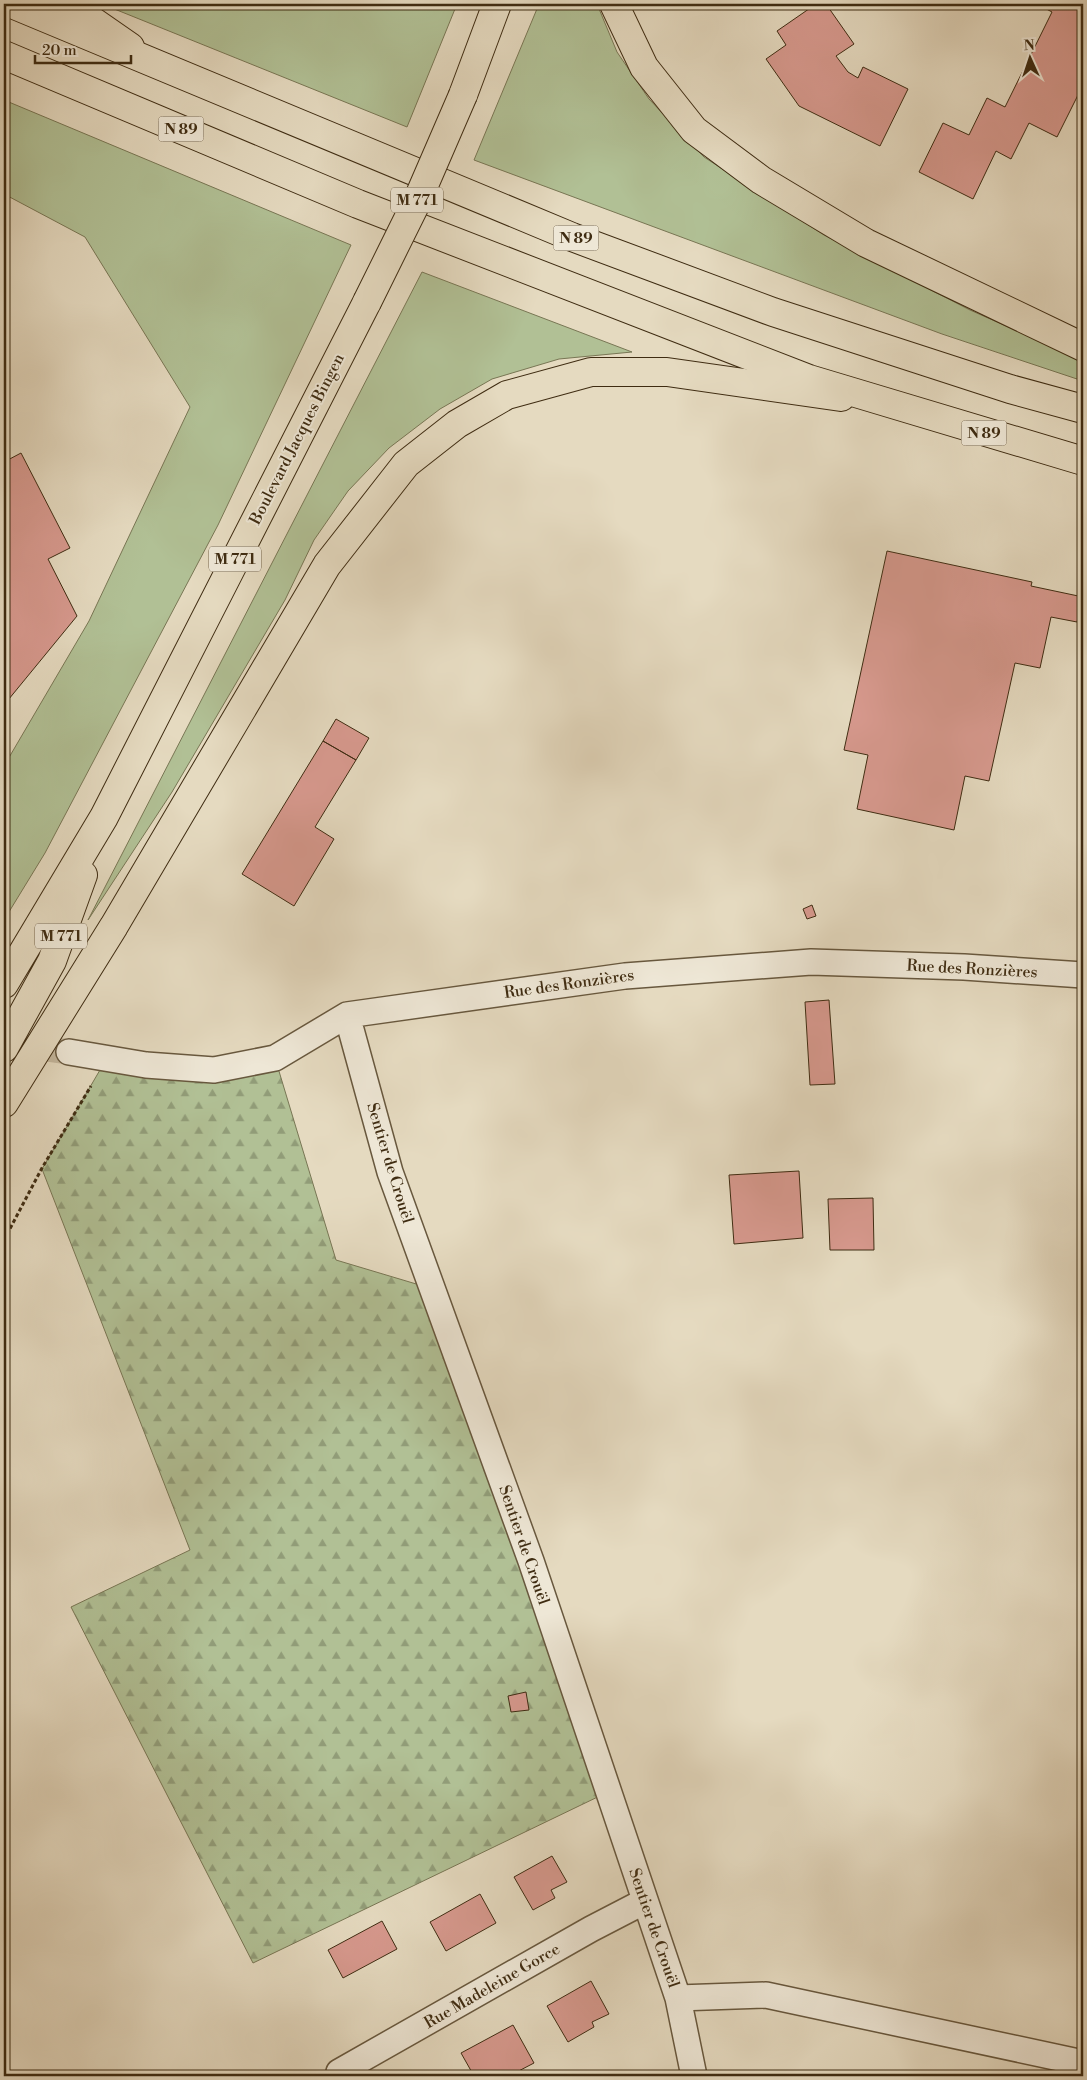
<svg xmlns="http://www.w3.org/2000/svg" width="1087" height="2080" viewBox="0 0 1087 2080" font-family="'Libre Bodoni',serif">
<defs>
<pattern id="forest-firs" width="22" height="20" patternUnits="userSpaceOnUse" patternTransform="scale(1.25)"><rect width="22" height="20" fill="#b1c095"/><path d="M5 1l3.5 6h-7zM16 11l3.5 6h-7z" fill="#919c78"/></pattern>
</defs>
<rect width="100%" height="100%" fill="#e5dac0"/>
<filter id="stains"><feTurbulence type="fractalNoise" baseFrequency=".004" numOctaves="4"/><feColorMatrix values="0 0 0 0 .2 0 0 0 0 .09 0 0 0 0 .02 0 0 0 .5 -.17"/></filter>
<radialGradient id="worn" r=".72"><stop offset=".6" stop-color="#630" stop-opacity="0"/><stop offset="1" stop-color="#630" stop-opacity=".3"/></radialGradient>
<path fill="#b1c095" stroke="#787654" d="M102 4H457L407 127Z
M539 4H597L617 52 649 99 704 157 824 235 970 310 1083 360V381L942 334 474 160Z
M4 100 351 245 218 525 45 853 4 920V766L89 621 190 407 85 237 4 194Z
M422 272 632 352 559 359 492 379 440 409 389 448 348 491 314 540 285 600 172 792 88 920Z"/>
<path fill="url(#forest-firs)" stroke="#787654" d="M107 1058H275L336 1260 433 1289 608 1792 253 1963 71 1607 190 1550 42 1169Z"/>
<path fill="#d7998e" stroke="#3f2c12" d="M816 4H826L854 44 836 56 848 72 858 78 863 67 908 89 880 146 799 106 766 59 786 45 777 31Z
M1040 4H1083V85L1057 137 1029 123 1011 159 996 151 973 199 919 172 943 123 969 135 987 98 1005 107 1052 12 1039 5Z
M21 453 70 548 48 559 77 616 4 705V462Z
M887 551 1032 582 1031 586 1083 597 1077 622 1051 617 1040 668 1015 663 989 781 965 776 954 830 857 809 868 755 844 750Z
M336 719 369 738 356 760 323 741Z
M323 741 356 760 315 827 334 839 294 906 242 874Z
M812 905 816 916 807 919 803 909Z
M829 1000 835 1084 810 1085 805 1002Z
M799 1171 803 1238 734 1244 729 1175Z
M873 1198 874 1250H830L828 1199Z
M526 1692 529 1710 511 1712 508 1696Z
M552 1856 567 1882 551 1890 555 1898 533 1910 514 1877Z
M480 1894 496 1923 446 1951 430 1922Z
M382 1921 397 1949 343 1978 328 1950Z
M591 1981 609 2014 592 2022 594 2027 568 2042 547 2006Z
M513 2025 534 2063 509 2076H474L461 2053Z"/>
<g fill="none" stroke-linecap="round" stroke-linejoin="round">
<path stroke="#c4b79d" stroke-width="25" stroke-dasharray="25 12" stroke-linecap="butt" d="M4 1043 69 1052"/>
<g stroke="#68583e" stroke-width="28">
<path id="minor" d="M347 1015 390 1172 531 1561 678 1998 694 2076
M69 1052 146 1065 214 1070 275 1058 347 1015 625 976 811 962 964 967 1083 975
M678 1998 766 1995 1083 2063
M339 2072 591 1929 645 1901"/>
</g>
<g stroke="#3f2c12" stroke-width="30">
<path id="trunk" d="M68 4 130 47
M614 4 644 67 694 130 761 180 866 243 1083 347
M463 95 497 4
M4 984 104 817 367 302
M4 1048 52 961 83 875
M4 1103 114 926 327 565 406 464 457 424 507 395 591 372H667L841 397"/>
</g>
<g stroke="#3f2c12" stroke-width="30">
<path id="motorway" d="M12 4 572 237 773 312 1010 389 1083 409
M4 55 358 204 809 379 1083 461"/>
</g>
<path stroke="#3f2c12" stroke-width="3" stroke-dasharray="4 2.5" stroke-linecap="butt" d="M4 1240 42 1168 91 1086"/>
<use href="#minor" stroke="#eee7d6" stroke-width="25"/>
<use href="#trunk" stroke="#e5dac0" stroke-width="28"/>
<use href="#motorway" stroke="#e5dac0" stroke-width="28"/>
<g stroke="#3f2c12" stroke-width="30" stroke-linecap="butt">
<path id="trunk-bridge" d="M367 302 418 199 463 95"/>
</g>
<use href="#trunk-bridge" stroke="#e5dac0" stroke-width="28"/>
</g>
<g text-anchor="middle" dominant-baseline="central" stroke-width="4" stroke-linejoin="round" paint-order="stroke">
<g fill="#eee7d6" stroke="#74644d" stroke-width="1">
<rect x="158.5" y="116.5" width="45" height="25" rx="4"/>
<rect x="391" y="187.5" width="52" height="25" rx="4"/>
<rect x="553.5" y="225.5" width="45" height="25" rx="4"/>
<rect x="961.5" y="420.5" width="45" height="25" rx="4"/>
<rect x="209" y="546.5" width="52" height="25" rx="4"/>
<rect x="35" y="923.5" width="52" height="25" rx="4"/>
</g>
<g font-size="15" font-weight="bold" fill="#3f2c12">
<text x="181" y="129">N 89</text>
<text x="417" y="200">M 771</text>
<text x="576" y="238">N 89</text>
<text x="984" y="433">N 89</text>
<text x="235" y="559">M 771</text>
<text x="61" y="936">M 771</text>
</g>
<g font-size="16" fill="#3f2c12" stroke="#eee7d6">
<text transform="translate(297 439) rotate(-63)">Boulevard Jacques Bingen</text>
<text transform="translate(972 969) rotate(3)">Rue des Ronzières</text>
<text transform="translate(569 984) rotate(-8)">Rue des Ronzières</text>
<text transform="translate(390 1163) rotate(73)">Sentier de Crouël</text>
<text transform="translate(524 1545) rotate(71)">Sentier de Crouël</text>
<text transform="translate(654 1928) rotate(71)">Sentier de Crouël</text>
<text transform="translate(492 1986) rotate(-30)">Rue Madeleine Gorce</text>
</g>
</g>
<rect width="1087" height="2080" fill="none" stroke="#e5dac0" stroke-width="20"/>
<rect x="5" y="5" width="1077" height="2070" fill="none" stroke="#3f2c12" stroke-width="2.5"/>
<rect x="10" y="10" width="1067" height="2060" fill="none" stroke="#3f2c12"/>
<g transform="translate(1030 58) rotate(357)" stroke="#eee7d6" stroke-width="4" paint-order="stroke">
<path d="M0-4L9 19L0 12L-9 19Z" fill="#3f2c12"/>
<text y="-8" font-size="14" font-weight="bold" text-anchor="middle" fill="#3f2c12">N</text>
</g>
<path d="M35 55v8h96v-8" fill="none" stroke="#3f2c12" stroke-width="2.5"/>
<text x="42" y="55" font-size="15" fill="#3f2c12" stroke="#eee7d6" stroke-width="4" paint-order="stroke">20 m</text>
<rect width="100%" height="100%" filter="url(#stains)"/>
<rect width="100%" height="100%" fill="url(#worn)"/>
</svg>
